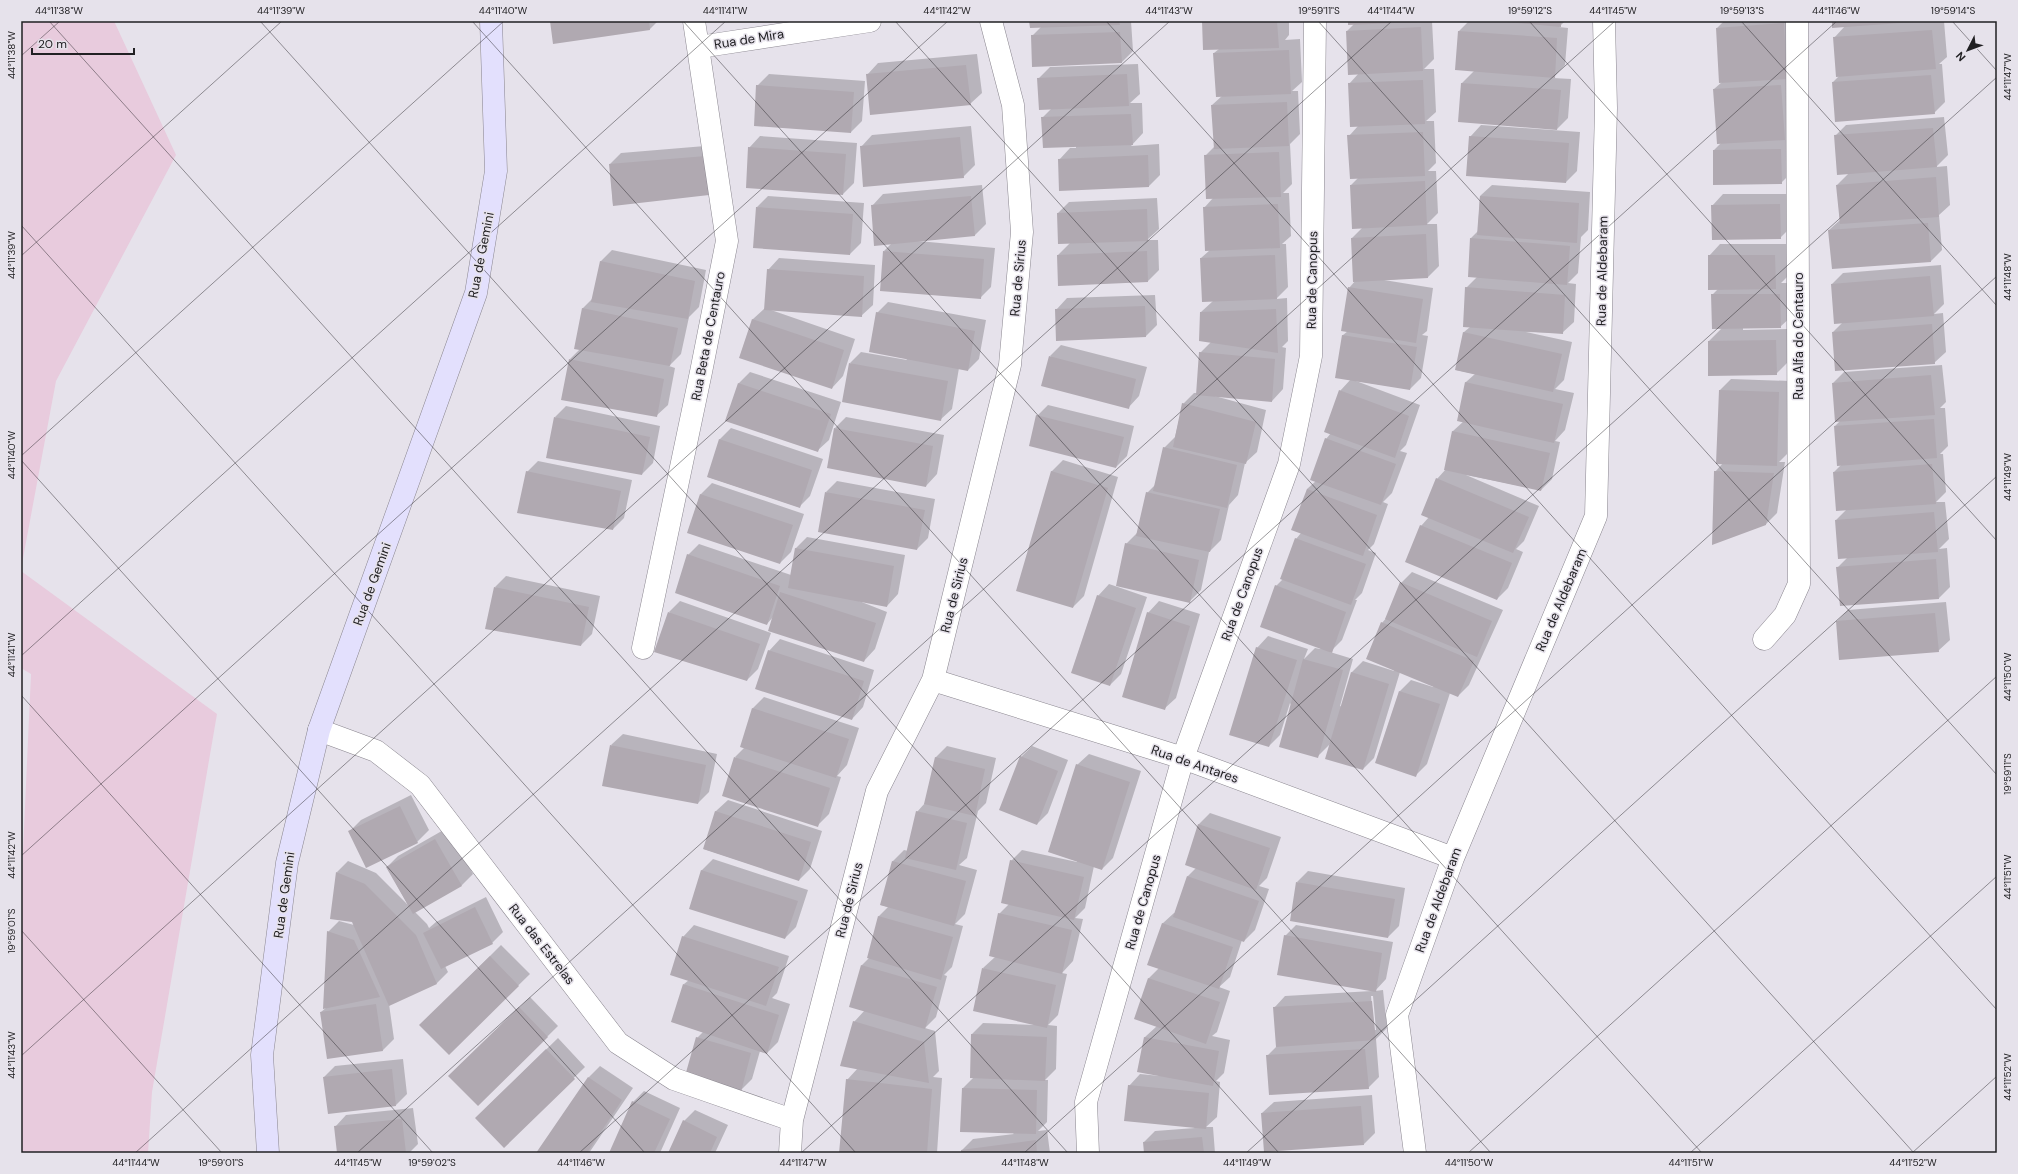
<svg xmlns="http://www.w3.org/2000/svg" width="2018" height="1174" viewBox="0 0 2018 1174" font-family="'DM Sans',sans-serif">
<rect width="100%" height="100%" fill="#e6e2eb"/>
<path fill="#e8cbdd" d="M21 21H114L176 155 56 381 21 569Z
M21 571 217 714 152 1092 148 1153H22L21 895 31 674 21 668Z"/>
<path fill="#0003" fill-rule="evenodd" d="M551 21H658L650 29Z
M1030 21H1131L1133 51 1122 62 1032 36 1041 27Z
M1203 21H1289V35L1285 40 1300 39 1302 82 1292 91H1298L1300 134 1290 144 1292 184 1283 193H1289L1291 236 1282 244H1286L1288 287 1276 299 1287 298 1288 341 1282 347 1286 348 1283 389 1272 401 1211 395 1266 410 1257 452 1245 463 1238 495 1229 505 1221 540 1209 552 1201 590 1189 602 1126 544 1138 532 1147 493 1156 484 1164 448 1175 437 1183 404 1194 393H1197L1200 353 1211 342 1201 312 1213 301 1201 258 1210 250 1204 208 1213 198 1205 156 1215 146 1212 105 1222 96 1214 53 1219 49Z
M1349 21H1432L1434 59 1424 69H1434L1436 112 1426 121H1434L1436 163 1428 171H1436L1438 213 1427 224H1437L1439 266 1428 277 1384 280 1433 288 1427 331 1422 335 1428 336 1421 378 1410 389 1356 381 1420 405 1406 445 1400 451 1407 453 1392 493 1383 502 1388 504 1374 544 1368 550 1376 553 1362 593 1355 600H1357L1342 640 1330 652 1353 659 1340 706 1342 707 1352 672 1363 661 1394 671 1382 623 1387 617 1401 583 1412 572 1503 610 1469 685 1458 696 1450 693 1427 764 1416 775 1377 762 1400 691 1411 680 1433 687 1434 686 1400 672 1374 758 1363 769 1330 744 1317 757 1290 703 1280 735 1269 746 1257 648 1268 636 1308 649 1304 659 1315 648 1320 649 1321 648 1276 586 1283 579 1296 539 1301 533 1307 489 1316 481 1326 439 1331 433 1340 391 1351 379 1343 335 1348 331 1349 288 1356 280 1354 281 1352 238 1362 228 1351 185 1358 178 1349 136 1358 126 1349 84 1359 73 1347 31 1354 24Z
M1469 21H1565L1559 27 1568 28 1565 65 1553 78 1571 79 1568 118 1557 129 1461 84 1474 71 1459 31Z
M1724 21H1795L1796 128 1786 138H1792V172L1781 183 1714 150 1721 143 1714 89 1722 82H1720L1717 28Z
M1833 21H1944L1947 57 1939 64H1942L1945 102 1934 113 1833 82 1840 75 1834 38 1845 26Z
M977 54 982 93 970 104 867 75 878 63Z
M1138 64 1140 94 1130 103H1142L1143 133 1131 146 1159 144 1160 175 1149 186 1059 160 1070 148H1076V146L1042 118 1052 108 1038 79 1050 67Z
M769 74 865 81 862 121 851 132 757 86Z
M1944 117 1948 155 1936 167 1947 166 1950 205 1939 215 1942 250 1931 261 1829 230 1840 220 1837 185 1849 173 1835 136 1846 125Z
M1481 125 1580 132 1577 171 1566 182 1470 137Z
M971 126 975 165 963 177 861 147 872 135Z
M760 136 857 143 854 183 843 194 749 148Z
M717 145 720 183 613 205 610 164 621 153Z
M982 185 986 224 975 235 918 241 995 248 991 287 980 298 884 251 892 243 872 206 883 194Z
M1492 185 1590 192 1588 230 1581 237 1578 273 1568 283 1576 284 1574 322 1562 333 1526 332 1572 342 1564 380 1555 389 1574 393 1565 430 1555 441 1560 442 1552 479 1541 490 1466 475 1539 506 1524 541 1516 549 1523 552 1508 588 1497 599 1421 526 1429 517 1437 479 1446 469 1453 431 1464 421 1466 382 1475 374 1456 370 1464 332 1470 327 1466 288 1477 277 1471 238 1478 231 1480 196Z
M1723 194H1791V227L1780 238 1712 206Z
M768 196 864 203 861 243 850 254 757 207Z
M1157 198 1159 229 1147 240H1158L1159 270 1148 281 1059 285 1058 255 1070 243 1058 213 1069 202Z
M1720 244H1786L1787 277 1781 283H1791L1792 316 1780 327 1743 328V330L1787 329V363L1776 374 1709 341 1722 328 1712 295 1718 289 1709 256Z
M612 250 706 270 699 307 689 317 681 354 669 366 675 368 668 405 656 416 570 359 580 349H575L583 308 593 298 601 261Z
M779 258 875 265 873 305 861 316 771 310 855 339 843 376 832 388 740 357 753 319 765 308 768 270Z
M1941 265 1944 304 1934 314 1943 313 1946 352 1934 363 1833 332 1843 322 1832 284 1843 273Z
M1155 295 1157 325 1146 336 1056 310 1067 298Z
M888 302 986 320 979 359 968 370 959 368 952 409 940 420 850 363 861 352 907 360 877 313Z
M1061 345 1147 367 1139 396 1128 408 1050 356Z
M1942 365 1946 402 1940 408H1945L1948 446 1940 454H1943L1946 492 1936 502H1945L1949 539 1939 549 1947 548 1950 587 1939 598 1838 567 1847 558 1836 520 1846 510 1834 472 1842 464 1835 426 1840 421 1833 383 1844 372Z
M750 372 841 402 829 440 817 451 727 420 739 383Z
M1731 379 1790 381 1788 453 1779 462H1785L1777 513 1766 524 1715 472 1723 463 1720 390Z
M1048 405 1134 426 1127 456 1116 467 1037 416Z
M566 406 660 426 653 463 642 474 555 417Z
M846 417 944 435 937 474 926 486 835 428Z
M731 428 823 459 810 496 799 507 708 477 720 439Z
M1063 460 1118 477 1084 596 1073 607 1051 472Z
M538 461 632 480 624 518 613 529 527 472Z
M837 481 935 499 928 538 917 549 826 492Z
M712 483 804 514 791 552 780 563 688 532 701 494Z
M807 537 905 555 898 594 887 606 854 599 887 612 875 649 864 661 773 617 767 624 688 555 699 544 791 575 796 548Z
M506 576 600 596 592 634 581 645 495 587Z
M1109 584 1147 597 1121 674 1110 685 1098 596Z
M680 601 771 633 758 669 747 680 669 612Z
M1159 601 1200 614 1176 698 1164 709 1148 613Z
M1946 602 1950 640 1938 651 1837 621 1848 610Z
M780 639 874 670 863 707 852 719 769 651Z
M764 697 859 728 847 765 837 776 841 777 829 814 818 825 735 757 745 747 753 708Z
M623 734 717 754 709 792 698 803 611 745Z
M947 746 996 758 986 803 978 811 967 858 959 865 977 870 965 914 955 924 963 926 952 967 944 975 947 976 936 1017 925 1028 935 1031 939 1071 933 1077 942 1078 937 1153H840L847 1080 858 1068 854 1022 865 1010 862 965 869 958 879 916 888 907 881 905 893 861 904 850 908 851 917 812 925 803 936 757Z
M1032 746 1068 760 1048 813 1037 824 1021 757Z
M1089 754 1141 771 1113 858 1102 869 1094 866 1085 908 1075 918 1083 919 1073 961 1062 973 1067 974 1058 1015 1048 1025 1057 1026 1056 1069 1045 1080H1048L1047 1122 1038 1131 1047 1130 1050 1153H962V1150L973 1139 1014 1134 963 1088 974 1077 972 1034 983 1023 1035 1025 983 968 995 957 999 914 1009 904 1011 861 1022 850 1077 862V765Z
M411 795 429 830 417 842 367 866 350 831 361 820Z
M728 800 822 831 810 869 799 880 704 849 716 811Z
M1210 813 1281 837 1267 878 1259 886 1269 889 1255 930 1244 941 1242 940 1230 977 1219 987 1230 991 1217 1032 1212 1036 1230 1040 1224 1073 1216 1081 1220 1082 1217 1117 1206 1127H1213L1215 1153H1145L1144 1142 1155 1131 1195 1128 1129 1086 1140 1074 1160 1076V1075L1139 1071 1145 1037 1157 1026 1136 1018 1149 978 1159 968 1162 924 1174 913H1175L1188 876 1196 868 1186 864 1199 824Z
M447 828 473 874 462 885 415 912 427 924 429 928 436 922 486 897 503 932 492 943 445 966 448 972 437 983 389 1004 394 1039 383 1050 328 1058 321 1012 327 1007 328 932 339 921 354 925 337 872 348 861 376 873 408 905 387 867 398 856Z
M713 859 808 890 796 927 785 938 690 908 702 870Z
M1308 871 1405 888 1399 926 1388 937 1297 882Z
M694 925 789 956 777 993 772 998 790 1004 778 1042 767 1053 760 1051 752 1079 740 1091 697 1038 703 1032 684 984 689 980 683 937Z
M1296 925 1393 942 1386 979 1375 991 1383 990 1387 1028 1376 1039 1379 1077 1368 1088 1267 1056 1277 1046 1274 1008 1285 996 1372 991 1285 936ZM1371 996H1373L1376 1030H1374Z
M501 945 530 974 449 1053 421 1025Z
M530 997 558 1026 478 1105 449 1076Z
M558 1038 585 1067 504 1146 487 1107Z
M403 1059 407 1094 396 1105 324 1077 335 1066Z
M600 1066 633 1088 589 1153H537L589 1077Z
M644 1091 680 1108 660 1153H610L633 1102Z
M1372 1095 1375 1133 1364 1144 1262 1113 1274 1102Z
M413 1108 418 1144 409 1153H338L335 1127 346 1115Z
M695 1110 728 1125 715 1153H669L684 1121Z"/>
<path fill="#b0a9b1" d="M550 21H649L650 30 553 44Z
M1029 21H1119L1120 25 1030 28Z
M1202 21H1277L1279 48 1203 50Z
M1348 21H1417L1418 22 1348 25Z
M1497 21H1561V27Z
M1832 21H1914V22L1832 28Z
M1784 23 1787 79 1719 83 1716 28Z
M1421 27 1423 71 1348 75 1346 31Z
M1932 30 1936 69 1836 77 1833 37Z
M1458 31 1557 38 1555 78 1455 70Z
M1120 32 1122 63 1032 67 1031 35Z
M1289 50 1291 94 1216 97 1213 53Z
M966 65 971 105 870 115 866 74Z
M1127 74 1129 106 1039 110 1037 78Z
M1931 75 1935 114 1835 122 1832 82Z
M1423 80 1425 124 1350 127 1348 83Z
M1461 83 1561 90 1557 130 1458 122Z
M756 85 854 92 851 133 754 126Z
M1781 85 1785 140 1717 144 1713 89Z
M1287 102 1289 146 1214 149 1211 105Z
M1131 114 1133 145 1043 148 1041 117Z
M1933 128 1937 167 1837 175 1834 135Z
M1423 132 1425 176 1350 179 1347 135Z
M1469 136 1569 143 1566 183 1466 176Z
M960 137 964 178 863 187 860 146Z
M748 147 846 154 843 195 746 188Z
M1781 149 1782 184 1713 185V150Z
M1279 152 1281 197 1206 199 1204 155Z
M1148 155 1149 187 1059 191 1058 159Z
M706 156 709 195 613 206 609 164Z
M1936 177 1939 217 1840 224 1836 185Z
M1425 181 1427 225 1352 229 1350 185Z
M971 196 975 236 874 246 871 205Z
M1480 196 1579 203 1577 243 1477 235Z
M1278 204 1280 248 1205 251 1203 207Z
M1780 204 1781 239 1712 240 1711 205Z
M756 207 853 214 850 255 753 248Z
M1147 209 1148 241 1058 244 1057 213Z
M1928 223 1931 262 1832 269 1828 230Z
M1426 234 1428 278 1353 282 1351 238Z
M1470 238 1570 246 1567 285 1468 277Z
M883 251 984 259 981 299 880 291Z
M1147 251 1148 282 1058 286 1057 255Z
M1275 255 1277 299 1202 302 1200 258Z
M1708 255H1775L1776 289 1708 290Z
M600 261 695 281 688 319 591 302Z
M767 269 864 276 862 317 764 310Z
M1930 276 1934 316 1834 324 1831 284Z
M1348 287 1423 299 1416 343 1341 331Z
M1465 287 1565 295 1563 334 1463 327Z
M1711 294H1780L1781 328 1712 329Z
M1145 306 1146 337 1056 341 1055 309Z
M582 308 678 328 670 366 574 349Z
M1276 309 1278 353 1199 341 1200 312Z
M876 312 975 331 968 371 869 352Z
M752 319 844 350 832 389 739 358Z
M1932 324 1935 364 1835 371 1832 332Z
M1463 332 1562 354 1553 392 1455 370Z
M1342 335 1417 347 1410 390 1335 378Z
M1776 340 1777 375 1708 376V341Z
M1199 352 1275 359 1272 402 1196 395Z
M1049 356 1136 379 1129 409 1041 386Z
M569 359 664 379 657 417 561 400Z
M849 363 948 381 941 421 842 402Z
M1931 375 1935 415 1835 422 1832 383Z
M1465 382 1563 404 1554 443 1457 421Z
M738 383 831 414 818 452 725 421Z
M1339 390 1409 416 1395 458 1324 432Z
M1719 390 1779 392 1777 466 1716 464Z
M1182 403 1256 422 1246 464 1173 447Z
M1036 415 1124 437 1116 468 1029 446Z
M554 417 650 437 642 475 546 458Z
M1934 419 1937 458 1837 466 1834 426Z
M834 428 933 446 926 487 827 468Z
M1452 431 1550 453 1541 491 1444 470Z
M1325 438 1396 464 1381 505 1310 480Z
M719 439 812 470 800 508 707 477Z
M1163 447 1237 465 1227 508 1153 491Z
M1932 464 1936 504 1836 511 1833 472Z
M526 471 621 491 613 530 517 513Z
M1051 471 1108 488 1073 608 1016 591Z
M1714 471 1774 473 1766 525 1712 545Z
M1436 478 1529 517 1513 553 1421 515Z
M1307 489 1377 515 1363 556 1291 530Z
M825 492 925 510 917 550 818 532Z
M1146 492 1220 509 1210 552 1136 536Z
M700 494 793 525 780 564 687 533Z
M1934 512 1938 552 1838 559 1835 520Z
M1420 525 1512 563 1497 600 1405 562Z
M1295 538 1366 564 1351 605 1280 579Z
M1125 543 1199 560 1190 603 1116 586Z
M795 548 894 566 887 607 788 588Z
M687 554 780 586 767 625 675 593Z
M1936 559 1939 599 1840 606 1836 567Z
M1400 582 1492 621 1477 657 1385 619Z
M1275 585 1346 612 1332 653 1260 627Z
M494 587 589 607 581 646 485 629Z
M780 592 876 623 864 662 768 631Z
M1097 595 1136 608 1110 686 1071 673Z
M668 612 760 644 747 681 654 652Z
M1147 612 1190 626 1165 710 1122 697Z
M1935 613 1939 652 1839 660 1836 621Z
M1381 622 1474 661 1458 697 1366 659Z
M1256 647 1297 660 1269 747 1229 735Z
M768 650 864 681 852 720 755 689Z
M1303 659 1343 670 1318 758 1279 747Z
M1351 672 1389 684 1363 770 1325 759Z
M1399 691 1440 704 1416 777 1375 763Z
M752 708 849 739 836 778 740 747Z
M610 745 706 765 698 804 602 786Z
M1020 756 1058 771 1037 825 999 810Z
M734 757 830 788 818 827 722 796Z
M935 757 985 769 975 816 924 804Z
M1076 764 1130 782 1102 870 1048 852Z
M400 806 418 843 366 868 348 831Z
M715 811 811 842 799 881 703 849Z
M916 811 967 823 956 870 905 858Z
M1198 824 1270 848 1256 890 1185 865Z
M435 839 462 886 413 914 386 867Z
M1010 860 1084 877 1074 920 1001 903Z
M892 861 966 881 954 926 880 905Z
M701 870 798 901 785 939 689 909Z
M336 872 365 884 416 935 437 984 389 1006 352 922 330 919Z
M1187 876 1259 901 1244 942 1173 917Z
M1296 882 1395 899 1388 938 1290 921Z
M475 907 493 944 441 969 423 933Z
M998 913 1072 930 1062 974 989 956Z
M878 916 953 937 941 980 867 958Z
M1162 923 1233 947 1219 989 1147 965Z
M327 931 354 940 380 997 323 1009Z
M1284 935 1382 953 1376 992 1277 975Z
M682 936 779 967 766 1006 670 975Z
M490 956 519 986 449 1055 419 1025Z
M861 965 937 987 925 1029 849 1007Z
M982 968 1056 985 1047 1028 973 1011Z
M1148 978 1220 1002 1206 1044 1134 1019Z
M683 984 779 1015 767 1054 671 1022Z
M1372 1001 1376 1040 1276 1047 1273 1007Z
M376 1004 383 1051 327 1059 320 1012Z
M519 1007 548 1037 478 1106 448 1076Z
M853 1021 924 1042 929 1083 840 1066Z
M971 1034 1047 1037 1045 1081 970 1078Z
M696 1037 751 1053 741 1092 685 1076Z
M1144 1037 1219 1051 1213 1086 1137 1072Z
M546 1049 575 1079 504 1148 475 1118Z
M1365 1049 1369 1089 1269 1095 1266 1055Z
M392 1069 396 1106 328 1114 323 1077Z
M588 1077 622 1100 587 1153H536Z
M846 1079 932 1089 927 1153H839Z
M1128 1085 1209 1093 1206 1129 1124 1121Z
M962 1088 1037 1090 1036 1134 960 1132Z
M632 1101 670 1119 654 1153H609Z
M1361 1106 1364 1145 1264 1152 1261 1113Z
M402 1119 406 1153H337L334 1126Z
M683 1120 717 1137 710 1153H668Z
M1202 1137 1204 1153H1144L1143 1142Z
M1036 1140 1037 1153H961V1150Z"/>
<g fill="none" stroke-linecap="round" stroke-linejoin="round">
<g stroke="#8a868f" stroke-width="23">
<path id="street" d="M699 47 870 21
M1764 639 1785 615 1799 584 1797 21
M643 648 701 372 727 241 694 21
M933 680 1183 758 1453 858
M319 730 376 751 420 785 618 1043 674 1079 792 1120
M790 1153 792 1120 877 791 933 680 1010 365 1022 232 1013 105 991 21
M1088 1153 1086 1102 1183 758 1289 464 1311 356 1315 21
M1415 1153 1397 1015 1453 858 1596 516 1606 108 1604 21"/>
</g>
<g stroke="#8a868f" stroke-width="23">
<path id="secondary" d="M268 1153 262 1055 287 863 319 730 476 293 496 171 491 21"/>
</g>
<use href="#street" stroke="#fff" stroke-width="22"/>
<use href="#secondary" stroke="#e3e0fd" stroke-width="22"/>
</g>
<path fill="none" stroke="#212023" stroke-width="1" stroke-opacity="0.45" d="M49 21 1068 1153M260 21 1279 1153M472 21 1491 1153M683 21 1702 1153M895 21 1914 1153M1106 21 1997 1010M1318 21 1997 775M1529 21 1997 541M1741 21 1997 306M1952 21 1997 71M21 56 60 21M21 225 856 1153M21 256 282 21M21 456 504 21M21 460 645 1153M21 656 726 21M21 695 433 1153M21 856 948 21M21 930 222 1153M21 1056 1170 21M135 1153 1392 21M357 1153 1615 21M579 1153 1837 21M801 1153 1997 77M1024 1153 1997 276M1246 1153 1997 476M1468 1153 1997 676M1690 1153 1997 876M1912 1153 1997 1076"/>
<g text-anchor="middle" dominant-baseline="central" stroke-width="3" stroke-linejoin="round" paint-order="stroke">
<g font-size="13" fill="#212023" stroke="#e6e2eb">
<text transform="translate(749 39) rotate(-9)">Rua de Mira</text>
<text transform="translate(481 255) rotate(-79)">Rua de Gemini</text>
<text transform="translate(1602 271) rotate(-89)">Rua de Aldebaram</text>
<text transform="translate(1018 278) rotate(-85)">Rua de Sirius</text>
<text transform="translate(1312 280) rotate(-89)">Rua de Canopus</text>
<text transform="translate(708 336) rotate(-79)">Rua Beta de Centauro</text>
<text transform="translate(1798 336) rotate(-90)">Rua Alfa do Centauro</text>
<text transform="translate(372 584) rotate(-70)">Rua de Gemini</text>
<text transform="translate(1242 594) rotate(-70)">Rua de Canopus</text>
<text transform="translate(954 595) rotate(-76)">Rua de Sirius</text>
<text transform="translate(1561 600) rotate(-67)">Rua de Aldebaram</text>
<text transform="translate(1195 764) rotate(19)">Rua de Antares</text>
<text transform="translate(284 895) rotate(-82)">Rua de Gemini</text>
<text transform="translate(849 900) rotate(-76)">Rua de Sirius</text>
<text transform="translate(1438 900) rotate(-70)">Rua de Aldebaram</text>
<text transform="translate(1143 902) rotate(-74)">Rua de Canopus</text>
<text transform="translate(542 944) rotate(52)">Rua das Estrelas</text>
</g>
</g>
<rect width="2018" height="1174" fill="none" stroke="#e6e2eb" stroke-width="44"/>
<g transform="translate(1968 50) rotate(228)" stroke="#e6e2eb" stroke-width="3" paint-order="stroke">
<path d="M0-3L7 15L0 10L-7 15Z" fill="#212023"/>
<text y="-6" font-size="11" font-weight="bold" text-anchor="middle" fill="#212023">N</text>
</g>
<path d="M32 48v6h102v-6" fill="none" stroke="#212023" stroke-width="2"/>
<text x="38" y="48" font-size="12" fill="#212023" stroke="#e6e2eb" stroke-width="3" paint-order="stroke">20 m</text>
<rect x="22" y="22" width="1974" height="1130" fill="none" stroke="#212023" stroke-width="1.5"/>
<g font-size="10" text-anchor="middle" fill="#212023">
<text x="59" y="14">44°11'38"W</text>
<text x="281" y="14">44°11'39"W</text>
<text x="503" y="14">44°11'40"W</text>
<text x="725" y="14">44°11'41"W</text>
<text x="947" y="14">44°11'42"W</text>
<text x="1169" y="14">44°11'43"W</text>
<text x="1319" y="14">19°59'11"S</text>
<text x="1391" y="14">44°11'44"W</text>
<text x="1530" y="14">19°59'12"S</text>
<text x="1613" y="14">44°11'45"W</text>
<text x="1742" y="14">19°59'13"S</text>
<text x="1836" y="14">44°11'46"W</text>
<text x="1953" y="14">19°59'14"S</text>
<text transform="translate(11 55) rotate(-90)" y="4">44°11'38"W</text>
<text transform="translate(2007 77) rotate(-90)" y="4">44°11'47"W</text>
<text transform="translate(11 255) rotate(-90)" y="4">44°11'39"W</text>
<text transform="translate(2007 277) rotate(-90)" y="4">44°11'48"W</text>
<text transform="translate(11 455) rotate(-90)" y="4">44°11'40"W</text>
<text transform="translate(2007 477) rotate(-90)" y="4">44°11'49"W</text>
<text transform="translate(11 655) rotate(-90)" y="4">44°11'41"W</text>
<text transform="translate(2007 677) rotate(-90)" y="4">44°11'50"W</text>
<text transform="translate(2007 774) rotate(-90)" y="4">19°59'11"S</text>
<text transform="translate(11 855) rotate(-90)" y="4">44°11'42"W</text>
<text transform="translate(2007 877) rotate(-90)" y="4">44°11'51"W</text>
<text transform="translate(11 931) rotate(-90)" y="4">19°59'01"S</text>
<text transform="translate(11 1055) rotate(-90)" y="4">44°11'43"W</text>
<text transform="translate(2007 1077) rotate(-90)" y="4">44°11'52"W</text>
<text x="136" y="1166">44°11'44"W</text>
<text x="221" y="1166">19°59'01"S</text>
<text x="358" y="1166">44°11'45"W</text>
<text x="432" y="1166">19°59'02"S</text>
<text x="581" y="1166">44°11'46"W</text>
<text x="803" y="1166">44°11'47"W</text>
<text x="1025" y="1166">44°11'48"W</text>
<text x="1247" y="1166">44°11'49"W</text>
<text x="1469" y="1166">44°11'50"W</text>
<text x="1691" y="1166">44°11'51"W</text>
<text x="1913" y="1166">44°11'52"W</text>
</g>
</svg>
